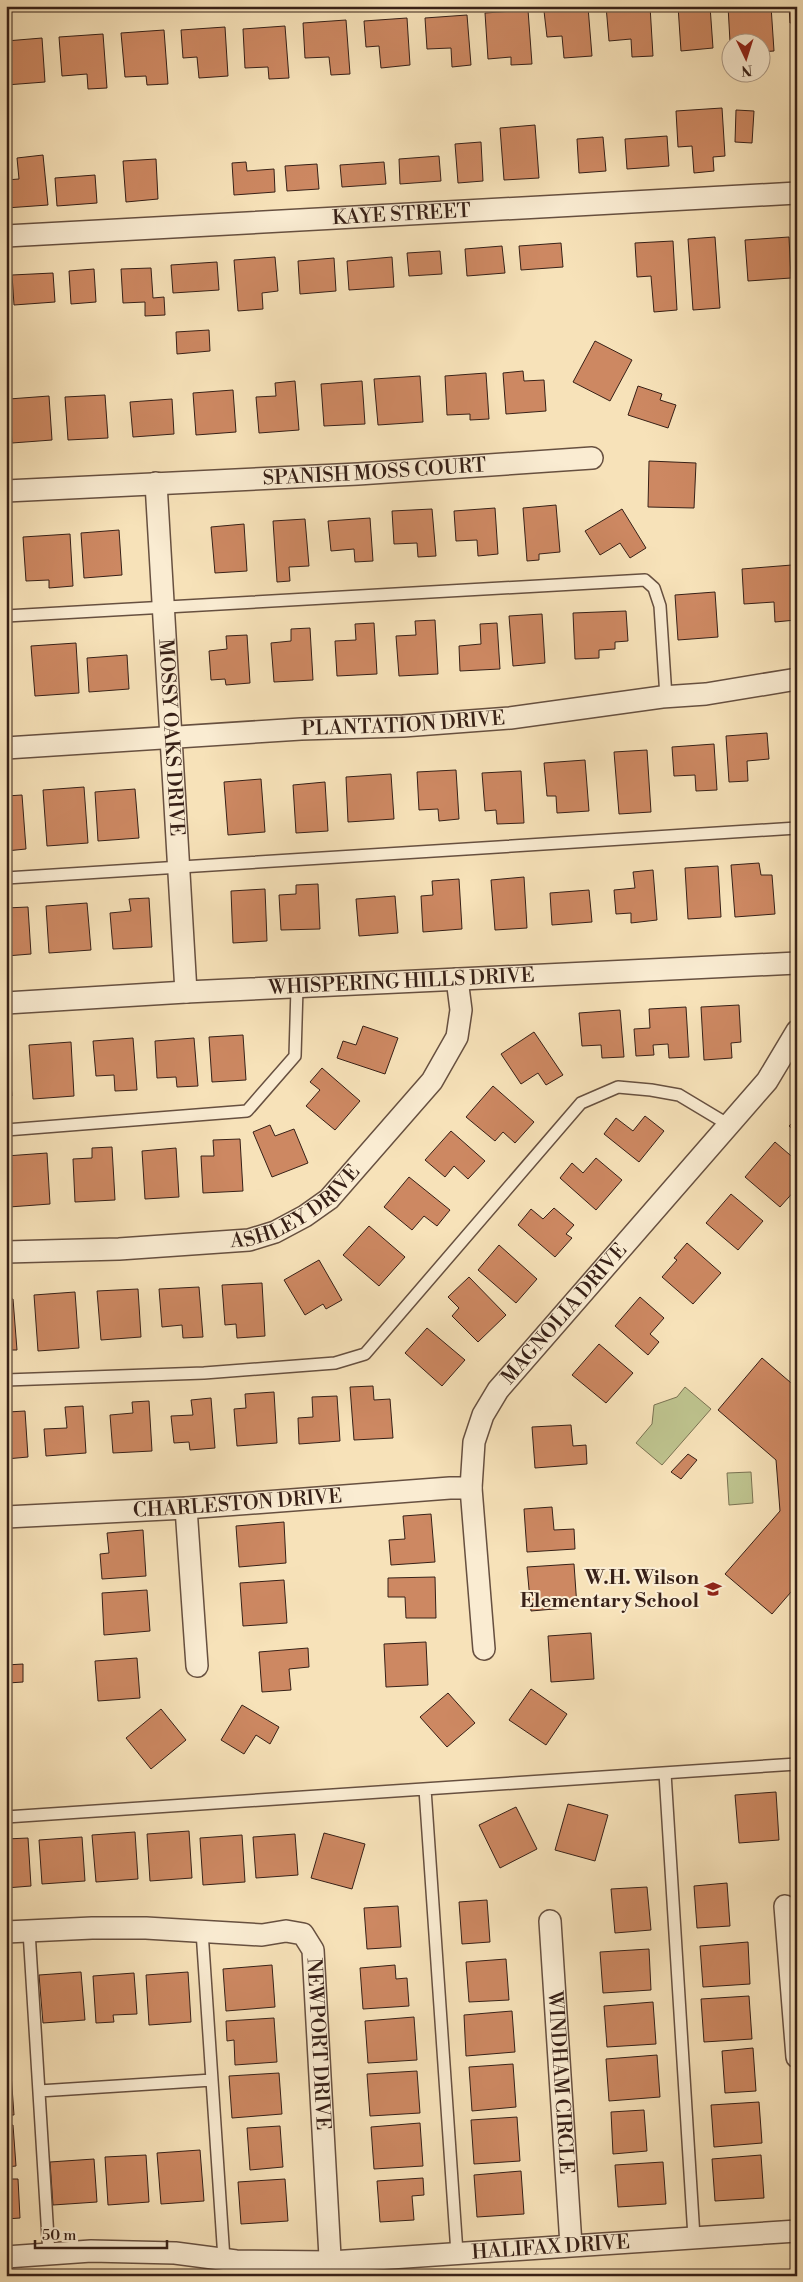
<svg xmlns="http://www.w3.org/2000/svg" width="803" height="2282" viewBox="0 0 803 2282" font-family="'Libre Bodoni',serif">
<rect width="100%" height="100%" fill="#f7e2b9"/>
<filter id="stains"><feTurbulence type="fractalNoise" baseFrequency=".004" numOctaves="4"/><feColorMatrix values="0 0 0 0 .2 0 0 0 0 .09 0 0 0 0 .02 0 0 0 .5 -.17"/></filter>
<radialGradient id="worn" r=".72"><stop offset=".6" stop-color="#630" stop-opacity="0"/><stop offset="1" stop-color="#630" stop-opacity=".3"/></radialGradient>
<path fill="#bec38e" stroke="#7a7252" d="M685 1387 711 1409 662 1465 636 1443 652 1424 654 1405 677 1397Z
M751 1472 753 1503 729 1505 727 1473Z"/>
<path fill="#cd8862" stroke="#372017" d="M606 6H650L653 56 632 57 631 39 609 41Z
M678 6H710L713 48 681 51Z
M728 6H771L774 51 760 52V42H753V40L730 42Z
M789 6H797V22L790 23Z
M588 7 592 56 564 58 562 36 547 37 544 11Z
M528 10 532 64 511 65V57L488 59 485 13Z
M467 15 471 65 452 67 451 48 427 49 425 18Z
M407 18 410 65 381 68 379 46 366 47 364 21Z
M346 20 350 74 331 75 329 57 305 58 303 23Z
M285 26 289 78 269 79 268 67 245 68 243 29Z
M225 27 228 76 199 78 197 57 183 58 181 30Z
M164 30 168 84 147 85 146 76 125 77 121 33Z
M103 34 107 88 88 89 87 74 62 76 59 37Z
M42 38 45 82 6 85V41Z
M722 108 725 156 713 157 714 171 694 173 692 146 678 147 676 111Z
M736 110 754 111 752 143 735 142Z
M535 125 539 178 504 180 500 128Z
M667 136 669 166 627 169 625 139Z
M603 137 606 171 579 173 577 139Z
M481 142 483 181 458 183 455 144Z
M43 155 48 205 6 208V180L19 179 17 158Z
M439 156 441 181 400 184 399 159Z
M156 159 158 199 126 202 123 161Z
M246 162 247 171 274 169 275 192 234 195 232 163Z
M384 162 386 184 342 187 340 165Z
M317 164 319 189 287 191 285 166Z
M95 175 97 203 57 206 55 178Z
M715 237 720 308 693 310 688 239Z
M789 237 791 278 748 281 745 240Z
M673 241 677 310 654 312 651 276 637 277 635 243Z
M561 243 563 267 521 270 519 246Z
M502 246 505 273 467 276 465 249Z
M440 251 442 274 409 276 407 253Z
M275 257 278 291 262 293 263 309 238 311 234 260Z
M392 257 394 287 349 290 347 261Z
M334 258 336 291 300 294 298 261Z
M217 262 219 290 173 293 171 265Z
M151 268 153 298 164 297 165 315 145 316V302L123 303 121 269Z
M94 269 96 302 71 304 69 271Z
M53 273 55 302 14 305 12 275Z
M209 330 210 351 177 354 176 332Z
M595 341 632 360 610 401 573 382Z
M523 371 524 381 544 380 546 411 506 414 503 373Z
M486 373 489 419 470 420V414L447 415 445 376Z
M420 376 423 422 378 425 374 379Z
M295 381 299 430 259 433 256 397 276 396 275 383Z
M362 381 365 424 324 426 321 384Z
M638 386 662 394 660 400 676 405 668 428 628 415Z
M233 390 236 432 196 435 193 393Z
M105 395 108 438 68 440 65 397Z
M49 396 52 440 12 443 9 399Z
M172 399 174 434 133 437 130 402Z
M649 461 696 463 694 508 648 507Z
M556 505 560 552 539 554V560L527 561 523 508Z
M495 508 498 554 478 556 477 540 456 541 454 511Z
M432 509 436 556 418 557 417 543 394 544 392 511Z
M622 509 646 548 630 558 620 543 600 555 585 531Z
M370 518 373 561 355 562 354 549 331 551 328 521Z
M305 519 309 566 289 567 290 581 277 582 273 521Z
M244 524 247 571 215 573 211 527Z
M119 530 122 575 84 578 81 533Z
M70 534 73 586 49 588V580L26 581 23 537Z
M6 536 9 579H6Z
M792 565 796 620 775 622 774 602 744 604 742 569Z
M715 592 718 637 678 640 675 595Z
M626 611 628 641 615 642V649L599 650V658L575 659 573 613Z
M542 614 545 663 513 666 509 616Z
M435 620 438 674 399 676 396 636 416 635 415 621Z
M374 623 377 674 337 676 335 641 356 640 355 624Z
M497 623 500 669 460 671 459 646 481 644 480 624Z
M310 628 313 680 274 682 271 643 291 641V629Z
M247 635 250 683 226 685 225 679 211 680 209 651 227 649 226 636Z
M76 643 79 693 35 696 31 646Z
M6 650 9 693H6Z
M127 655 129 689 89 692 87 658Z
M767 733 769 759 747 761 748 781 729 782 726 736Z
M714 744 717 790 696 791 695 775 674 776 672 747Z
M647 750 651 812 619 814 614 752Z
M585 760 589 811 557 813 556 796H547L544 763Z
M456 770 459 819 439 821 438 809 419 810 417 772Z
M521 771 524 823 497 824 496 810 485 811 482 773Z
M391 774 394 819 348 822 346 777Z
M261 779 265 832 228 835 224 782Z
M325 782 328 831 296 833 293 785Z
M84 787 88 843 47 846 43 790Z
M135 789 139 838 98 841 95 792Z
M22 795 26 849 6 851V796Z
M759 863 761 875H772L775 914 735 917 731 865Z
M718 866 721 917 688 919 685 868Z
M653 870 657 920 631 923V913L616 914 614 890 635 888 633 872Z
M524 877 527 928 495 930 491 880Z
M459 879 462 929 423 932 421 896 433 895 432 881Z
M318 884 320 929 281 930 279 895 296 894V885Z
M265 889 267 941 233 943 231 891Z
M589 890 592 922 552 925 550 893Z
M395 896 398 933 359 936 356 899Z
M149 898 152 947 113 949 110 913 131 911 129 899Z
M87 903 91 950 49 953 46 906Z
M28 907 31 954 6 956V908Z
M739 1005 741 1042 731 1043 732 1058 704 1060 701 1007Z
M686 1007 689 1057 669 1058 668 1044 653 1045 654 1055 636 1056 634 1029 650 1028 649 1009Z
M620 1010 624 1057 602 1058 601 1045 582 1046 579 1013Z
M363 1026 398 1038 385 1074 337 1058 343 1041 356 1045Z
M534 1032 563 1075 546 1085 538 1073 521 1084 501 1054Z
M243 1035 246 1080 212 1082 209 1037Z
M133 1038 137 1090 115 1091 114 1075 96 1076 93 1041Z
M194 1038 198 1086 177 1087 176 1077 157 1078 155 1041Z
M71 1042 74 1096 33 1099 29 1045Z
M6 1044H8L12 1096H6Z
M322 1068 360 1101 335 1130 306 1106 320 1090 310 1082Z
M493 1086 534 1122 515 1143 503 1132 495 1141 466 1117Z
M645 1116 664 1131 639 1162 604 1134 616 1118 633 1131Z
M797 1118V1133L789 1126Z
M270 1125 275 1136 294 1129 308 1163 272 1177 253 1132Z
M451 1131 485 1161 468 1179 454 1166 445 1177 425 1160Z
M240 1139 243 1191 203 1193 201 1156H214L213 1140Z
M775 1142 797 1161V1188L780 1207 745 1177Z
M112 1147 115 1200 75 1202 73 1159 92 1158V1148Z
M176 1148 179 1197 145 1199 142 1151Z
M47 1153 50 1204 9 1207 6 1156Z
M596 1158 622 1180 596 1210 560 1178 572 1163 583 1173Z
M409 1177 450 1210 437 1226 424 1216 412 1230 384 1207Z
M731 1194 763 1221 738 1250 706 1223Z
M554 1208 574 1225 566 1234 572 1238 555 1257 518 1225 531 1209 543 1219Z
M369 1226 405 1257 379 1286 343 1255Z
M687 1243 721 1273 693 1304 662 1277 677 1260 674 1258Z
M499 1245 537 1279 516 1303 478 1270Z
M319 1260 342 1300 326 1309 323 1304 305 1315 284 1280Z
M469 1277 506 1315 478 1342 452 1316 459 1308 448 1297Z
M262 1283 265 1336 237 1338 236 1324 225 1325 222 1285Z
M199 1287 203 1337 183 1338 182 1325 162 1327 159 1289Z
M138 1289 141 1337 101 1340 97 1291Z
M75 1292 79 1348 38 1351 34 1295Z
M640 1297 664 1318 650 1334 659 1342 648 1355 615 1326Z
M6 1299H13L17 1350H6Z
M427 1328 465 1360 442 1386 405 1353Z
M599 1344 633 1373 606 1403 572 1375Z
M762 1358 797 1388V1585L772 1614 725 1574 780 1511 776 1460 718 1410Z
M373 1386 374 1400 390 1399 393 1438 354 1440 350 1387Z
M274 1392 277 1443 237 1446 234 1409 246 1408 245 1394Z
M337 1396 340 1441 299 1444 298 1418 313 1417 312 1397Z
M211 1398 215 1448 190 1450 189 1442 174 1443 171 1416 193 1415 191 1400Z
M149 1401 152 1451 113 1453 110 1415 133 1413 132 1402Z
M83 1406 86 1453 46 1456 44 1429 67 1428 65 1407Z
M25 1411 28 1457 6 1459 8 1412Z
M571 1425 573 1446 586 1445 587 1464 535 1468 532 1427Z
M688 1454 697 1460 681 1479 671 1472Z
M552 1507 554 1530 574 1529 575 1549 527 1552 524 1509Z
M431 1514 435 1562 391 1565 389 1540 405 1539 403 1516Z
M284 1522 286 1563 239 1567 236 1526Z
M143 1530 146 1576 102 1579 100 1554 109 1553 107 1533Z
M574 1564 577 1607 531 1611 527 1567Z
M435 1577 436 1618H406L405 1597H388V1578Z
M284 1580 287 1623 243 1626 240 1583Z
M147 1590 150 1631 104 1635 102 1593Z
M591 1633 594 1679 551 1682 548 1636Z
M426 1642 428 1685 386 1687 384 1644Z
M308 1648 309 1667 289 1669 291 1690 262 1692 259 1652Z
M137 1658 140 1698 98 1701 95 1661Z
M23 1664V1682L8 1683 9 1707H6V1665Z
M531 1689 567 1714 546 1745 509 1720Z
M448 1693 475 1723 447 1747 420 1717Z
M242 1705 279 1727 270 1744 256 1735 244 1754 221 1740Z
M161 1709 186 1740 151 1769 126 1738Z
M776 1792 779 1840 739 1843 735 1795Z
M568 1804 608 1815 595 1861 555 1850Z
M516 1807 537 1849 500 1868 479 1825Z
M189 1831 192 1878 150 1881 147 1834Z
M135 1832 138 1879 96 1882 92 1835Z
M324 1833 365 1844 352 1889 311 1878Z
M295 1834 298 1875 256 1878 253 1837Z
M242 1835 245 1882 203 1885 200 1838Z
M82 1837 85 1881 42 1884 39 1840Z
M28 1838 31 1886 6 1888V1839Z
M727 1883 730 1926 697 1928 694 1886Z
M647 1887 651 1930 615 1933 611 1889Z
M487 1900 490 1942 462 1944 459 1902Z
M398 1906 401 1947 367 1949 364 1908Z
M748 1942 750 1984 703 1987 700 1946Z
M649 1949 651 1990 603 1993 600 1952Z
M506 1959 509 2000 469 2002 466 1962Z
M272 1965 275 2007 226 2011 223 1969Z
M395 1965 396 1979 407 1978 409 2006 363 2009 360 1968Z
M81 1972 85 2020 43 2023 39 1975Z
M188 1972 191 2022 149 2025 146 1975Z
M134 1973 137 2014 113 2015 114 2022 96 2023 93 1976Z
M749 1996 752 2039 704 2042 701 1999Z
M653 2002 656 2044 607 2047 604 2006Z
M512 2011 515 2052 466 2056 464 2015Z
M414 2017 417 2060 368 2063 365 2021Z
M274 2018 277 2062 235 2065 234 2040 227 2041 226 2021Z
M753 2048 756 2091 725 2093 722 2051Z
M657 2055 660 2097 609 2101 606 2059Z
M513 2064 516 2107 472 2111 469 2067Z
M417 2071 420 2113 370 2116 367 2074Z
M6 2073H11L14 2115H6Z
M279 2073 282 2114 232 2118 229 2076Z
M759 2102 762 2143 714 2147 711 2105Z
M644 2110 647 2151 613 2154 611 2112Z
M517 2117 520 2161 474 2164 471 2120Z
M420 2123 423 2166 374 2169 371 2127Z
M13 2125 16 2166 6 2167V2126Z
M280 2126 283 2167 250 2170 247 2128Z
M200 2150 204 2201 161 2204 157 2153Z
M146 2155 149 2202 108 2205 105 2157Z
M761 2155 764 2198 715 2201 712 2159Z
M94 2159 97 2202 53 2205 50 2162Z
M663 2162 666 2204 618 2207 615 2165Z
M521 2171 524 2214 477 2217 474 2175Z
M423 2178 424 2195 412 2196 414 2220 380 2222 377 2181Z
M6 2179H18L20 2218 6 2219Z
M285 2179 288 2221 241 2224 238 2182Z"/>
<g fill="none" stroke-linecap="round" stroke-linejoin="round">
<g stroke="#675040" stroke-width="14">
<path id="lane" d="M6 616 645 580 654 588 660 606 666 697
M6 878 797 828
M6 1130 247 1111 295 1056 297 988
M6 1380 204 1373 335 1363 365 1354 581 1103 618 1087 651 1090 679 1095 729 1125
M665 1773 694 2237
M425 1789 457 2253
M6 1817 797 1764
M29 1931 49 2254
M202 1931 224 2259
M39 2091 212 2080"/>
</g>
<g stroke="#675040" stroke-width="24">
<g id="street">
<path id="s1" d="M6 236 797 193"/>
<path id="s2" d="M156 483 186 992"/>
<path id="s3" d="M6 491 358 474 592 458"/>
<path id="s4" d="M6 748 301 729 403 726 510 718 662 697 706 694 797 679"/>
<path id="s5" d="M6 1003 186 992 797 963"/>
<path id="s6" d="M6 1252 119 1249 249 1240 275 1232 305 1216 329 1199 432 1081 457 1037 461 1010 457 979"/>
<path d="M186 1508 197 1666"/>
<path id="s7" d="M6 1517 186 1508 450 1488H471"/>
<path id="s8" d="M484 1649 471 1488 474 1442 483 1415 498 1390 767 1081 797 1031"/>
<path d="M785 1906 797 2057"/>
<path id="s9" d="M550 1921 571 2245"/>
<path id="s10" d="M6 1932 92 1928H146L262 1935 286 1931 303 1934 313 1950 331 2275"/>
<path id="s11" d="M6 2257 91 2251 175 2253 236 2261 331 2262 797 2231"/>
</g>
</g>
<use href="#lane" stroke="#faecd2" stroke-width="11"/>
<use href="#street" stroke="#faecd2" stroke-width="21"/>
</g>
<defs>
<g id="school-bare" transform="scale(1.35)"><path d="M0-5L7-2L0 1L-7-2ZM-4 1L0 2.5L4 1V4Q0 6-4 4Z" fill="#8f2418" stroke="#faecd2" stroke-width="2.5" paint-order="stroke"/></g>
</defs>
<g fill-rule="evenodd">
<use href="#school-bare" x="713" y="1589"/>
</g>
<g text-anchor="middle" dominant-baseline="central" stroke-width="4" stroke-linejoin="round" paint-order="stroke">
<g font-size="20" fill="#372017" stroke="#faecd2">
<text stroke="none"><textPath href="#s1" startOffset="396">KAYE STREET</textPath></text>
<text stroke="none"><textPath href="#s3" startOffset="369">SPANISH MOSS COURT</textPath></text>
<text stroke="none"><textPath href="#s4" startOffset="398">PLANTATION DRIVE</textPath></text>
<text stroke="none"><textPath href="#s2" startOffset="255">MOSSY OAKS DRIVE</textPath></text>
<text stroke="none"><textPath href="#s5" startOffset="396">WHISPERING HILLS DRIVE</textPath></text>
<text stroke="none"><textPath href="#s6" startOffset="300">ASHLEY DRIVE</textPath></text>
<text stroke="none"><textPath href="#s8" startOffset="366">MAGNOLIA DRIVE</textPath></text>
<text stroke="none"><textPath href="#s7" startOffset="232">CHARLESTON DRIVE</textPath></text>
<text stroke="none"><textPath href="#s10" startOffset="411">NEWPORT DRIVE</textPath></text>
<text stroke="none"><textPath href="#s9" startOffset="162">WINDHAM CIRCLE</textPath></text>
<text stroke="none"><textPath href="#s11" startOffset="546">HALIFAX DRIVE</textPath></text>
</g>
<g font-size="20" font-weight="bold" fill="#372017" stroke="#faecd2" text-anchor="end">
<text x="699" y="1578">W.H. Wilson<tspan x="699" dy="23">Elementary School</tspan></text>
</g>
</g>
<rect width="803" height="2282" fill="none" stroke="#f7e2b9" stroke-width="25"/>
<rect x="8" y="8" width="788" height="2267" fill="none" stroke="#372017" stroke-width="2.5"/>
<rect x="12" y="12" width="778" height="2257" fill="none" stroke="#372017"/>
<g transform="translate(746 58) rotate(176)"><circle r="24" fill="#faecd2" stroke="#ac9a87"/>
<path d="M0-4L9 19L0 12L-9 19Z" fill="#8f2418"/>
<text y="-8" font-size="14" font-weight="bold" text-anchor="middle" fill="#372017">N</text>
</g>
<path d="M35 2240v8h132v-8" fill="none" stroke="#372017" stroke-width="2.5"/>
<text x="42" y="2240" font-size="15" fill="#372017" stroke="#faecd2" stroke-width="4" paint-order="stroke">50 m</text>
<rect width="100%" height="100%" filter="url(#stains)"/>
<rect width="100%" height="100%" fill="url(#worn)"/>
</svg>
